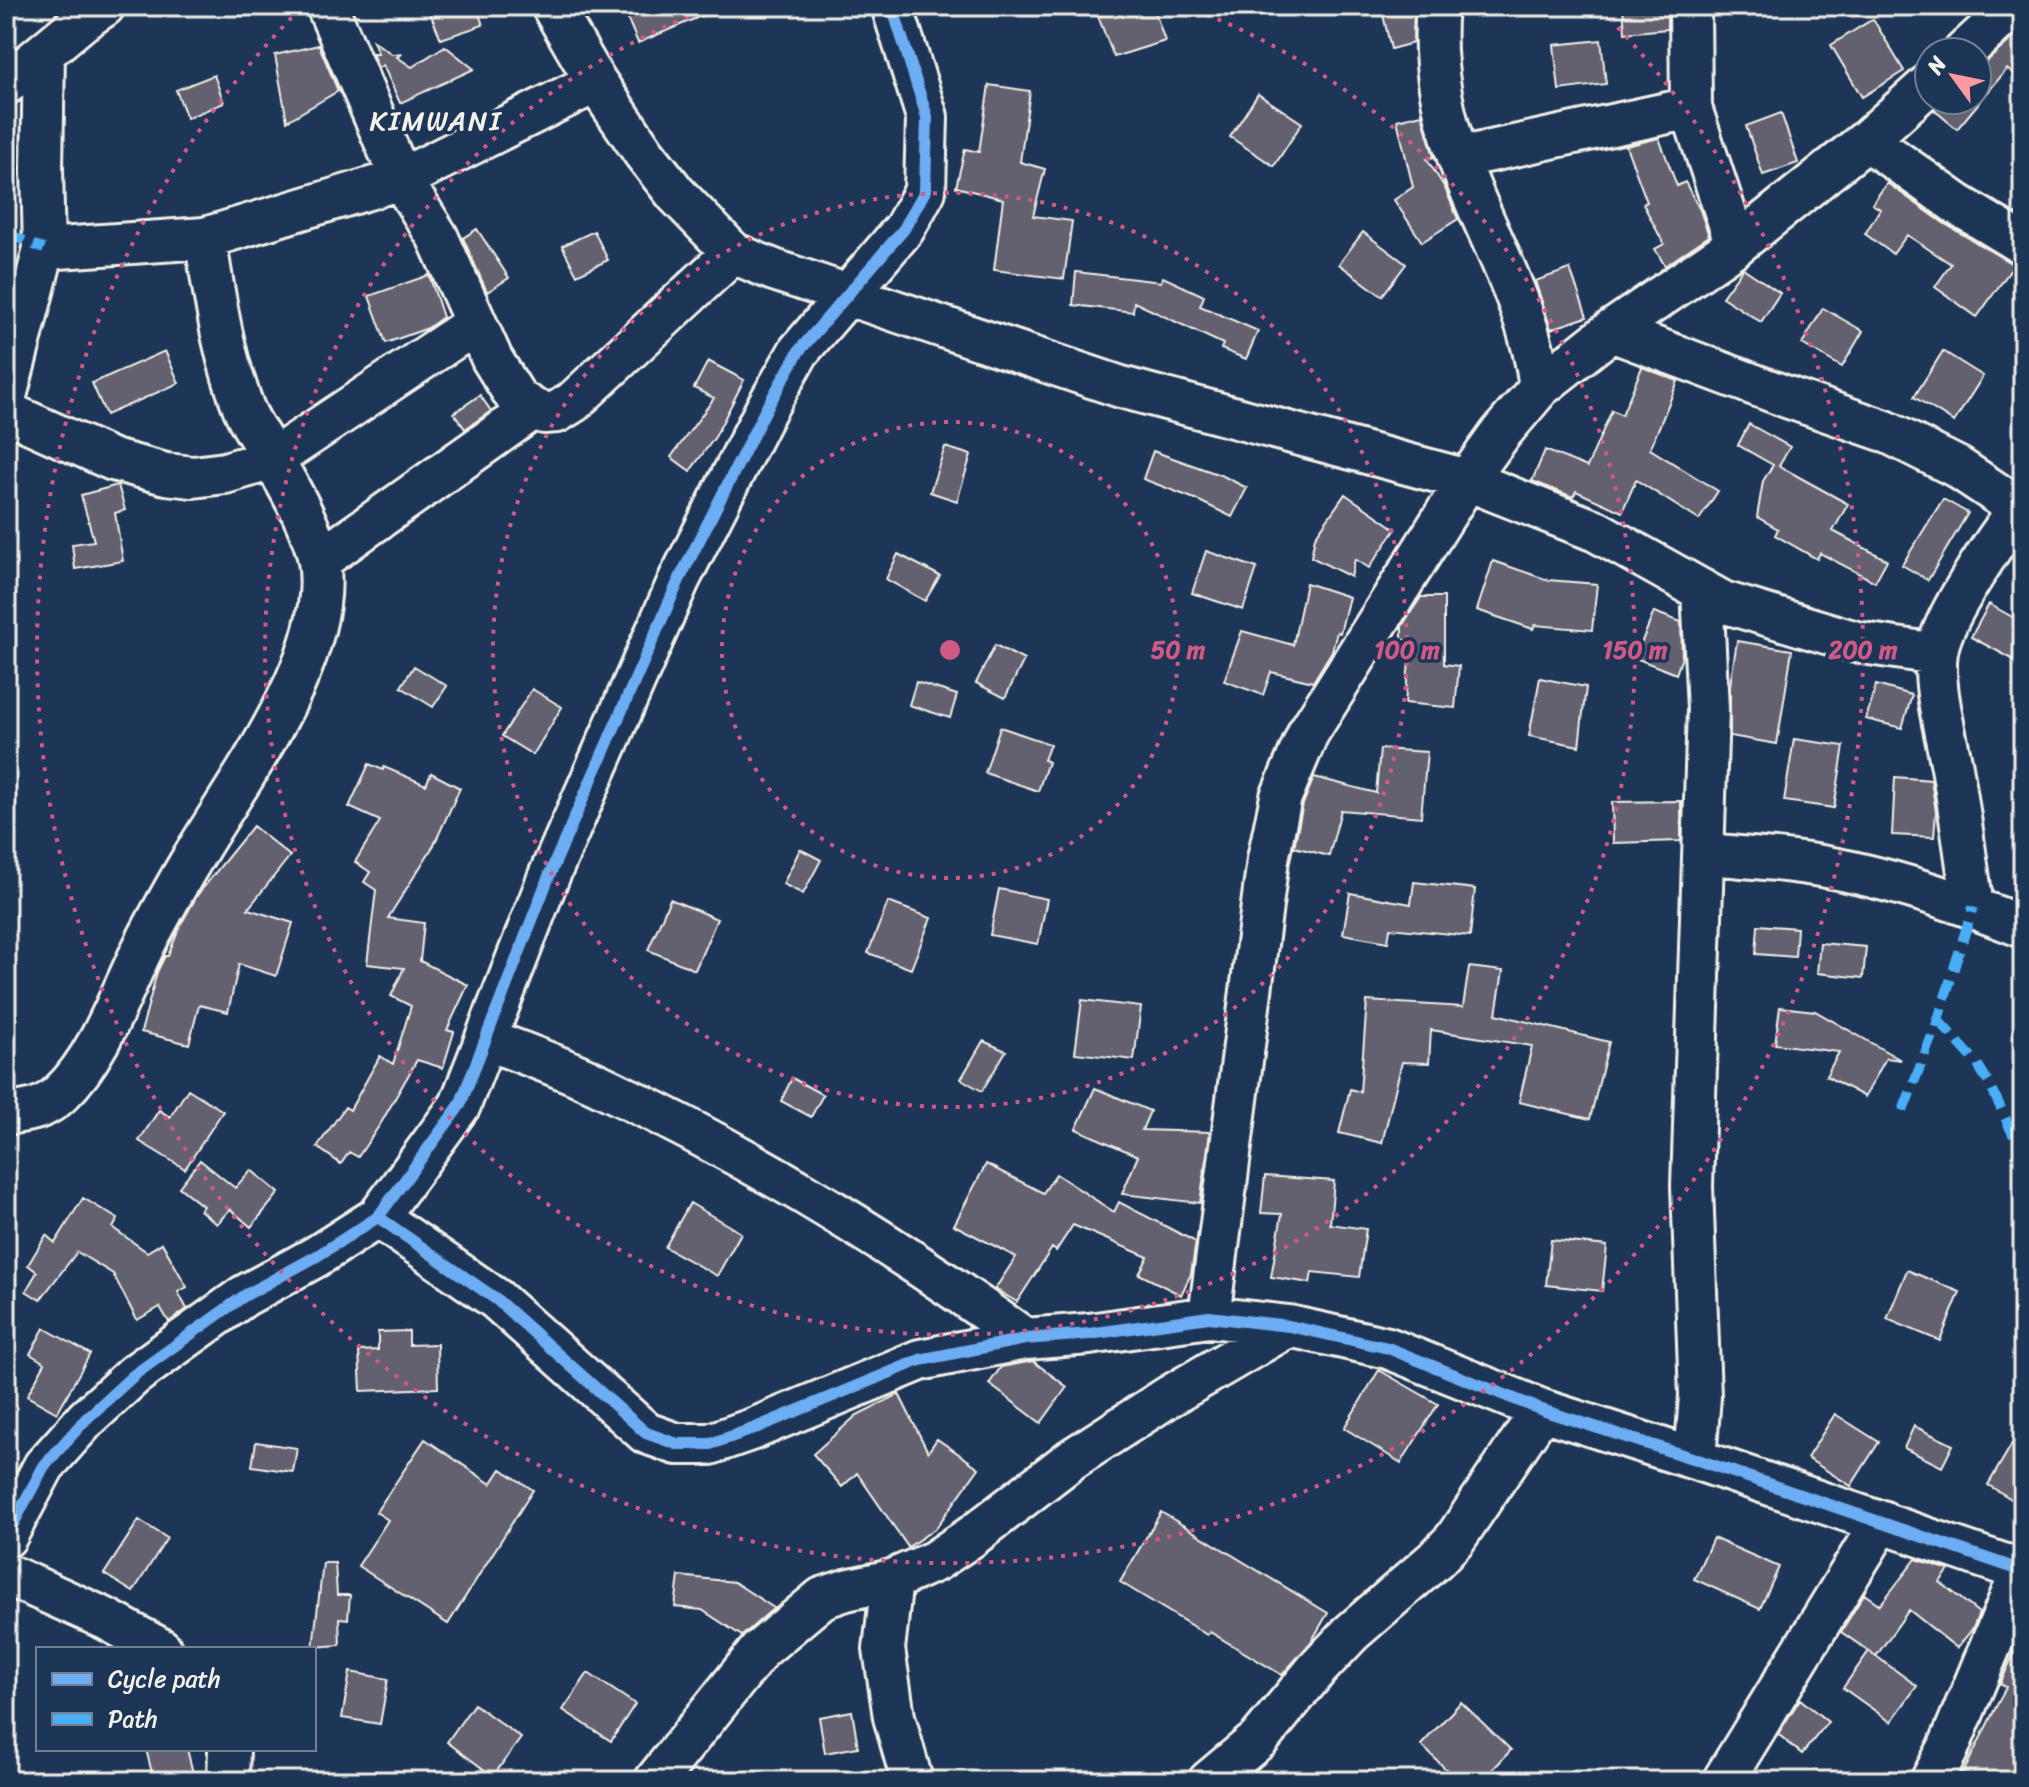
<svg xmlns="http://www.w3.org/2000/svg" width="2029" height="1787" viewBox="0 0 2029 1787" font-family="Sriracha,sans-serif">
<rect width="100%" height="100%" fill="#1d3557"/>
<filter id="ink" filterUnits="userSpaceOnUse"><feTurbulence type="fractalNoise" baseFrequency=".0125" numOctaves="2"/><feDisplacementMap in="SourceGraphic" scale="16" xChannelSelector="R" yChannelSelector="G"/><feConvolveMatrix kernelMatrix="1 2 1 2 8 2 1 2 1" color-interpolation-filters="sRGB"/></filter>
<g filter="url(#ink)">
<path fill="#646070" stroke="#f4f1e8" stroke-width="2" d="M427 6H476L483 25 441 39Z
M622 6H725L638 43Z
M1094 6H1153L1165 41 1114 57Z
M1381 6H1414L1413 43 1391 49Z
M1623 6H1667V29L1625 33Z
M1873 19 1904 71 1862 97 1831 45Z
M2023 29V81L2007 69 1957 129 1934 110 1945 100H1977V70Z
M1601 40 1606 84 1559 90 1554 45Z
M373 41 392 54H401L397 57 412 67 445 46 474 69 400 103 383 65 378 68 372 53H378Z
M319 45 338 91 287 121 275 55Z
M214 75 224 103 187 118 176 90Z
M989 85 1030 91 1020 162 1045 169 1033 216 1072 221 1064 279 994 270 1003 199 956 187 965 149 979 152Z
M1258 94 1302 123 1274 166 1230 137Z
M1781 113 1798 163 1763 175 1746 126Z
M1422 114 1434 157 1427 159 1445 188 1458 219 1422 242 1394 200 1413 187 1397 120Z
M1659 138 1677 186 1685 182 1700 210 1709 236 1665 266 1655 249 1664 244 1643 204 1647 202 1626 146Z
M1887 183 1945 224 2014 265 1977 317 1935 287 1951 264 1907 235 1893 254 1865 234 1880 209 1872 204Z
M477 229 509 278 487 292 463 238Z
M594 231 608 260 577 275 562 246Z
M1363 232 1406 264 1382 296 1339 264Z
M1743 268 1780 293 1761 322 1722 297Z
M1570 269 1587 317 1551 329 1535 281Z
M1076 272 1161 282 1163 277 1204 296 1200 306 1258 331 1246 359 1221 349 1223 344 1134 302 1133 312 1073 305Z
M429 275 443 317 428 328 386 343 369 296Z
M1823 308 1863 331 1842 367 1802 344Z
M165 351 179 383 106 415 92 383Z
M1943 351 1983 376 1954 422 1914 397Z
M708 361 744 380 715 437 690 471 671 457 714 398 694 388Z
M1642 367 1678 381 1650 449 1718 491 1699 520 1636 480 1622 512 1576 491 1573 497 1532 481 1545 450 1587 467 1612 410 1622 415Z
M480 395 491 411 465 429 454 413Z
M1749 424 1790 447 1779 466 1848 504 1833 531 1887 560 1875 582 1820 553 1817 559 1775 535 1778 529 1757 517 1763 481 1773 465 1738 445Z
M945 447 971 455 957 501 930 492Z
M1153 451 1223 476 1247 488 1232 517 1195 499 1143 479Z
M118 485 125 510 115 513 123 561 75 569 72 544 94 541 81 495Z
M1345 494 1396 529 1369 568 1355 559 1351 577 1311 557 1315 537Z
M1943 499 1968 513 1928 580 1902 565Z
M1206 551 1257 568 1243 610 1192 593Z
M898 554 940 576 925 601 886 579Z
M1493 561 1548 580 1597 584 1592 630 1535 625 1533 629 1477 610Z
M1306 583 1349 597 1340 633 1337 632 1332 651 1313 682 1271 672 1263 695 1224 681 1242 631 1293 645Z
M1421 597H1444V664L1459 666 1455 708 1405 703 1411 640H1402V626Z
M1989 604 2023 623V643L2014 660 1971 637Z
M1654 612 1681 622 1682 657 1676 674 1635 658Z
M1737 641 1792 650 1777 744 1730 736V685Z
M995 645 1024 660 1005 698 976 683Z
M414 666 447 686 433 707 401 687Z
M1540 678 1586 687 1579 746 1529 736Z
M916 682 957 695 950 718 909 705Z
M1876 685 1912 695 1902 728 1866 719Z
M532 689 562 707 533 755 502 736Z
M1000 727 1050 744 1044 760 1048 762 1038 791 985 773Z
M1794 739 1844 746 1834 808 1784 801Z
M1380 749 1427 752 1421 817 1341 810 1329 856 1294 847 1303 804 1314 777 1376 793Z
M369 764 383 770 384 767 426 785 431 773 460 788 434 845 388 918 424 923 420 961 468 985 447 1030 454 1032 443 1068 417 1060 381 1123 358 1157 349 1152 341 1164 317 1147 345 1107 350 1110 380 1056 393 1064 411 1006 391 996 404 968 367 964 376 890 364 882 370 872 355 862 380 821 349 807Z
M1895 777 1931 780 1936 812 1934 837 1892 835Z
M1681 801V841L1613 843 1612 802Z
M253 826 290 856 248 909 293 923 276 976 239 964 228 1012 199 1005 189 1044 141 1032 157 972 165 956H168L181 924 198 894Z
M800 849 821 860 803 894 783 884Z
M1414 882 1475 889 1470 936 1390 928 1388 942 1343 934 1350 893 1411 904Z
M999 889 1047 899 1038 944 990 935Z
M670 899 717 919 695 970 648 950Z
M888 902 931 918 911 969 868 953Z
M1758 925 1797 928 1795 957 1756 954Z
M1820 943 1866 947 1863 978 1817 973Z
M1469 967 1503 971 1496 1014 1609 1042 1590 1119 1519 1102 1532 1046 1431 1030 1429 1063 1402 1062 1382 1143 1339 1133 1350 1089 1360 1092 1367 1001 1463 1007Z
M1082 1000 1141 1007 1134 1060 1075 1053Z
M1780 1007 1815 1011 1901 1060 1886 1058 1865 1097 1826 1076 1839 1052 1775 1044Z
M983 1041 1006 1051 982 1091 961 1079Z
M792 1078 823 1095 811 1117 781 1101Z
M1095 1088 1150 1111 1142 1130 1210 1132 1200 1203 1122 1194 1138 1156 1076 1129Z
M188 1089 223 1111 185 1169 139 1141 159 1110 170 1117Z
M200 1160 235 1188 251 1170 279 1193 251 1227 230 1209 217 1224 200 1210 203 1206 179 1187Z
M986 1164 1043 1193 1056 1174 1114 1212 1119 1202 1196 1242 1191 1274 1181 1295 1139 1274 1148 1257 1073 1225 1056 1251 1052 1248 1017 1302 995 1289 1016 1257 954 1225Z
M1265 1176 1334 1181 1330 1224 1366 1229 1359 1277 1312 1272 1310 1283 1271 1277 1282 1214 1261 1213Z
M83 1198 118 1219 113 1228 147 1252 162 1243 187 1287 178 1292 187 1309 169 1322 160 1307 137 1320 113 1274 77 1252 40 1300 26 1291 37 1272 28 1265 46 1235 55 1243Z
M690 1203 741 1233 717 1276 665 1247Z
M1551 1240 1607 1246 1602 1291 1546 1285Z
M1907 1270 1960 1292 1940 1341 1887 1319Z
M44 1328 90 1354 57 1413 27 1396 45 1363 30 1354Z
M409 1331V1345L437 1344 438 1388 361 1391 359 1351 378 1350V1332Z
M1033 1361 1067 1387 1041 1423 989 1384 1001 1367Z
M1379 1370 1438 1404 1401 1463 1344 1428Z
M899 1394 928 1452 937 1439 979 1468 936 1528 908 1547 857 1473 842 1487 813 1454 857 1415Z
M1835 1414 1879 1442 1851 1486 1807 1458Z
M2023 1425V1506L1988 1485Z
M1914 1426 1953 1445 1942 1467 1904 1448Z
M425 1439 491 1484 501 1469 533 1490 448 1624 358 1566 388 1520 376 1512Z
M256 1442 297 1448 293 1472 252 1466Z
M1161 1512 1328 1613 1311 1642 1282 1675 1210 1632 1207 1635 1120 1582Z
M139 1520 167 1538 133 1592 104 1574Z
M1713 1538 1779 1567 1760 1609 1694 1579Z
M1916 1559 1949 1570 1940 1582 1979 1613 1973 1628 1957 1648 1909 1610 1876 1656 1841 1632 1864 1594 1880 1605Z
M323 1563H335L337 1595H350L348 1619 339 1618 340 1645 313 1647Z
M679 1576 734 1582 774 1608 742 1636 702 1610 675 1607Z
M2023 1633V1752L2008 1781H1959L2006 1687 2000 1684Z
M1869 1651 1917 1686 1891 1722 1843 1688Z
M350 1672 388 1679 380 1724 342 1718Z
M588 1673 635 1704 611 1741 563 1710Z
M1800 1699 1828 1722 1802 1754 1778 1734Z
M1461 1702 1511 1750 1482 1781H1458L1421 1745Z
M474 1704 521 1738 493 1776 447 1742Z
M852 1711 858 1747 825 1753 819 1717Z
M146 1749H187L195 1781H154Z"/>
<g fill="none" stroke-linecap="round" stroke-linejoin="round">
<g stroke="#f4f1e8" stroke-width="46">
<path id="minor" d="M327 6 401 179 437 236 492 359 517 399 533 409 544 413 557 412 573 402 733 253
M552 6 596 82 644 153 676 194 733 253 774 270 1121 387 1467 480 1596 531 1723 602 1856 642 1936 654
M1437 6C1432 57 1441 109 1458 157 1485 234 1530 304 1540 387
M1690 6 1691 108 1736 245
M1964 52 2014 6
M6 84 82 21 104 6
M1867 140 1957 204 2023 244
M1458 158 1691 108
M44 249 205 238 401 179 596 82
M1611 331 1787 397 1885 431 1957 467 2020 509
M6 396 44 249 42 169 44 53
M6 412 113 460 166 474 193 477 225 473 273 459 475 324
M319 561 533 409
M1705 854C1754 858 1804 861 1852 872 1910 885 1968 905 2023 927
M1973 907C1966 860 1960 813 1952 767 1946 735 1932 684 1937 652 1941 619 2000 532 2023 505
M486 1039C525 1054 566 1068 604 1087 752 1157 892 1243 1025 1339
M6 1114C28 1111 44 1110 61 1093 102 1054 123 985 149 936 165 906 182 875 200 846 245 771 334 653 319 561 313 528 288 485 271 456 262 440 251 426 244 409 222 354 215 296 205 238
M378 1217 496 1299 646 1433 677 1444H710L753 1429 920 1360 1025 1339 1089 1334 1209 1317 1289 1326 1388 1348 1542 1410 1695 1459 2023 1571
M1209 1317 1268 859 1281 797 1308 733 1467 480 1501 433 1540 387 1611 331 1736 245 1867 140 1929 84
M1695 1459 1700 1396 1692 1186 1708 709 1702 590
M6 1537 44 1466 86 1419 134 1375 244 1296 317 1256 378 1217 460 1105 549 876 679 580 766 409 799 351 904 229 925 191 927 117 892 6
M6 1574 106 1619 161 1649
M892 1580 884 1649 894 1717 912 1781
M228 1781 229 1749
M655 1781 760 1650 822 1598 846 1590 892 1580 935 1561 971 1537 1072 1459 1168 1397 1289 1326
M1209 1781 1259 1739 1316 1670 1351 1633 1436 1559 1455 1539 1542 1410
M1723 1781 1882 1521
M1931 1781 1948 1749 2023 1567"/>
</g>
<use href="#minor" stroke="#1d3557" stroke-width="40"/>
<path stroke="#49aef6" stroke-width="10" stroke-dasharray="20 10" stroke-linecap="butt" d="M6 233 44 249
M1938 1020 1976 1062 1990 1085 2023 1156
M1903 1111 1938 1020 1973 907"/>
<g stroke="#1d3557" stroke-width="17">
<path id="cycleway" d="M378 1217 496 1299 646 1433 677 1444H710L753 1429 920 1360 1025 1339 1089 1334 1209 1317 1289 1326 1388 1348 1542 1410 1695 1459 2023 1571
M6 1537 44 1466 86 1419 134 1375 244 1296 317 1256 378 1217 460 1105 549 876 679 580 766 409 799 351 904 229 925 191 927 117 892 6"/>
</g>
<use href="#cycleway" stroke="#6dadf4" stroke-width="12"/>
</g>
</g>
<g fill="none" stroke="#d15985" stroke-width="4" stroke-dasharray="4 8">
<circle cx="950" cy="650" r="228"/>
<circle cx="950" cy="650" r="457"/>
<path d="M1184 6A685 685 0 1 1 716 6"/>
<path d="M1601 10A913 913 0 1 1 299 10"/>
</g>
<g text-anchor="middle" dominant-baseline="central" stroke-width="7" stroke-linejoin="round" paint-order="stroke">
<g font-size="28" letter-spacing="2" fill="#f4f1e8" stroke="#1d3557">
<text x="436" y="120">KIMWANI</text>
</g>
</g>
<circle cx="950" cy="650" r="12" fill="#d15985" stroke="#1d3557" stroke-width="4"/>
<g font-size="24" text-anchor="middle" font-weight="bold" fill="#d15985" stroke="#1d3557" stroke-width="7" stroke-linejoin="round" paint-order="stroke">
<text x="1178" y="658">50 m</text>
<text x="1407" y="658">100 m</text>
<text x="1635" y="658">150 m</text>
<text x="1863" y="658">200 m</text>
</g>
<rect width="2029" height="1787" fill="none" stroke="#1d3557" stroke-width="32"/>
<rect x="16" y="16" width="1997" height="1755" fill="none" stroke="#f4f1e8" stroke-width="3" filter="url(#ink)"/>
<rect x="36" y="1647" width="280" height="104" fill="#1d3557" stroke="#738091" stroke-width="2"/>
<rect x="52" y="1673" width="40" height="12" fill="#6dadf4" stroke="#738091" stroke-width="2"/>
<text x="108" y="1687" font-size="24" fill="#f4f1e8">Cycle path</text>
<rect x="52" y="1713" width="40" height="12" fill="#49aef6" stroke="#738091" stroke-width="2"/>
<text x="108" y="1727" font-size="24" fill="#f4f1e8">Path</text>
<g transform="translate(1953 76) rotate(303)"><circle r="38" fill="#1d3557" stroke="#738091" stroke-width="2"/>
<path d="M0-6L14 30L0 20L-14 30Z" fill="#ff9aa2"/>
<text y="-12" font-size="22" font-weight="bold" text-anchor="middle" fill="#f4f1e8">N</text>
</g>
</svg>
